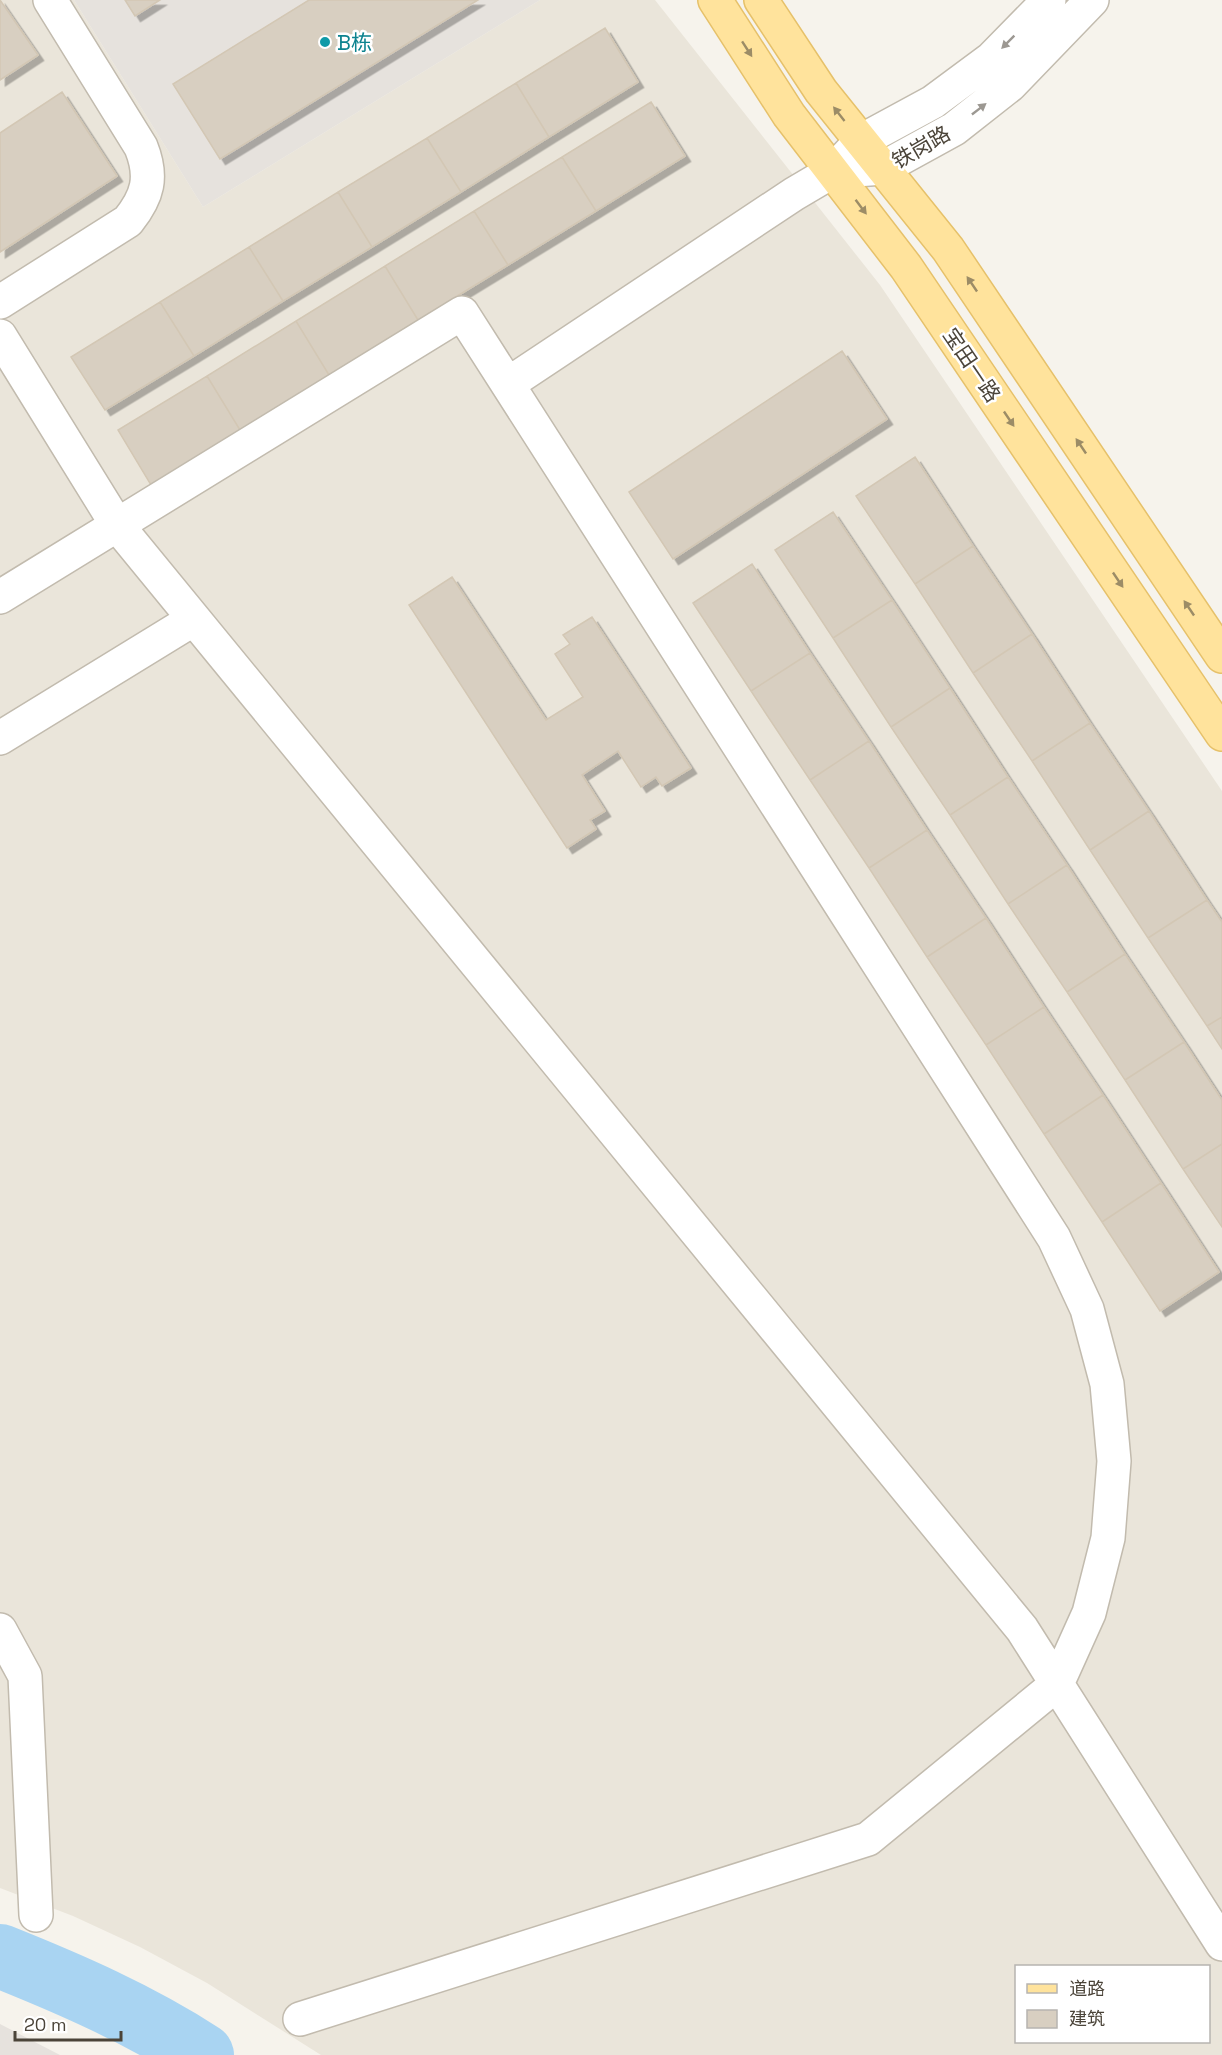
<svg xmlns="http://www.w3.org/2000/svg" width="1222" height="2055" viewBox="0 0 1222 2055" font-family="'Space Grotesk','Noto Sans SC',sans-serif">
<defs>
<filter id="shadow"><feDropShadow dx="5.5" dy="5.5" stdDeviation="0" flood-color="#0004"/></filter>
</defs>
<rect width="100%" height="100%" fill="#f6f3ec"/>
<path fill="#eae5da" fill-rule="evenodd" d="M0 0H74L203 207 540 0H655L880 285 1222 791V2055H321L207 1983 140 1947 73 1916 0 1888ZM1016 1966H1208V2042H1016Z"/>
<path fill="#e6e2dd" d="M74 0H540L203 207Z
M0 2024 60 2055H0Z"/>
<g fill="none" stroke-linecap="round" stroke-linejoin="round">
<path stroke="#a9d4f2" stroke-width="64" d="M0 1956C70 1984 139 2014 202 2055"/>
</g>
<path fill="#d8cfc1" stroke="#d3c7b4" stroke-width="1.5" filter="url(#shadow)" d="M0 0 38 55 0 80Z
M125 0H160L135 16Z
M309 0H478L220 159 173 84Z
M605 28 638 82 549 137 516 83Z
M516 83 549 137 461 192 427 138Z
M62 92 117 176 0 252V133Z
M651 102 685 156 596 211 562 157Z
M427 138 461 192 372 247 338 192Z
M562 157 596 211 508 265 474 211Z
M338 192 372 247 283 301 249 247Z
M474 211 508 265 418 320 385 266Z
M249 247 283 301 194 356 160 302Z
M385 266 418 320 329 375 296 321Z
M160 302 194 356 105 410 71 357Z
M296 321 329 375 240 430 207 376Z
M842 351 887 419 673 559 629 492Z
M207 376 240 430 151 485 118 430Z
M915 457 973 546 915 584 856 496Z
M833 512 892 600 833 638 775 550Z
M973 546 1032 634 973 673 915 584Z
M752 564 810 653 751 691 693 603Z
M452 577 546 720 583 697 555 654 570 644 563 635 592 617 691 768 662 786 656 777 641 787 618 751 582 775 605 811 590 820 596 829 567 848 409 605Z
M892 600 950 688 891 727 833 638Z
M1032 634 1090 723 1032 761 973 673Z
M810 653 869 741 810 780 751 691Z
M950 688 1008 777 950 815 891 727Z
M1090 723 1149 811 1090 850 1032 761Z
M869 741 927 830 869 868 810 780Z
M1008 777 1067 865 1008 904 950 815Z
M1149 811 1207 900 1148 938 1090 850Z
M927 830 986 918 927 957 869 868Z
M1067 865 1125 954 1067 992 1008 904Z
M1207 900 1222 922V1017L1207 1026 1148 938Z
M986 918 1044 1007 986 1045 927 957Z
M1125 954 1184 1042 1125 1080 1067 992Z
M1044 1007 1103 1095 1044 1134 986 1045Z
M1222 1017V1049L1207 1026Z
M1184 1042 1222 1100V1144L1183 1169 1125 1080Z
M1103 1095 1161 1183 1102 1222 1044 1134Z
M1222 1144V1227L1183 1169Z
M1161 1183 1219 1272 1160 1311 1102 1222Z"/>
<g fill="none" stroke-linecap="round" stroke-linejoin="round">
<g stroke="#c2bbae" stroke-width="36">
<path id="minor" d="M856 170 883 168 954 129 1010 85 1092 0
M0 302 128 221C148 196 153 177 141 147L50 0
M0 336 117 525 1022 1629 1222 1944
M508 384 794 194 833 171 861 141 933 102 991 59 1049 0
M0 597 462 313 1054 1238 1087 1309 1107 1384 1114 1461 1108 1538 1089 1613 1057 1684 868 1839 300 2019
M0 738 194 619
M0 1630 25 1676 36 1915"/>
</g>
<g stroke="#e6c16a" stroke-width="36">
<path id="major" d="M715 0 789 115 906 267 1222 734
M761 0 821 91 948 249 1222 656"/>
</g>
<use href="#minor" stroke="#fff" stroke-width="33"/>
<use href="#major" stroke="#ffe39c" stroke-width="33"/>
</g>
<defs><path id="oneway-solid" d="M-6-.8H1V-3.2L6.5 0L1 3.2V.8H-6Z" transform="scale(1.5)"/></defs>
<g fill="#9c9892">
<use href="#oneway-solid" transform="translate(1008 42) rotate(135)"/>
<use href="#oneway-solid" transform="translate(979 109) rotate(-38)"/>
</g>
<g fill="#9c8c66">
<use href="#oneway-solid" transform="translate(747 49) rotate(57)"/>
<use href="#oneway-solid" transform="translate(839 114) rotate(-128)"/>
<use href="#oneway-solid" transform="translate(861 207) rotate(53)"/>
<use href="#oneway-solid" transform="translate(972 284) rotate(-124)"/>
<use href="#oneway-solid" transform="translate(1009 419) rotate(56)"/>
<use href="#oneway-solid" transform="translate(1081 446) rotate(-124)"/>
<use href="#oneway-solid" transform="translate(1118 580) rotate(56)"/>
<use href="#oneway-solid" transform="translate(1189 608) rotate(-124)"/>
</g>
<circle fill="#0f9aa8" stroke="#fff" stroke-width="2" cx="325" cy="42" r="6"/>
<g text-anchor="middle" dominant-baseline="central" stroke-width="5" stroke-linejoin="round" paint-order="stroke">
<g font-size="21" fill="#0d838f" stroke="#fff" text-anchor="start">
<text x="337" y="42">B栋</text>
</g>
<g font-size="21" fill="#4b4439" stroke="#fff">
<text transform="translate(921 147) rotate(-30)">铁岗路</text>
<text transform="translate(972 365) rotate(56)">宝田一路</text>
</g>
</g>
<rect x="1015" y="1965" width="195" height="78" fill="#ffffff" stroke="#b7b4b0" stroke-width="1.5"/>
<rect x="1027" y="1984" width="30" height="9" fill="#ffe39c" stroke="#b7b4b0" stroke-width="1.5"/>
<text x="1069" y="1995" font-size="18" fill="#4b4439">道路</text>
<rect x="1027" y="2010" width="30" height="18" fill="#d8cfc1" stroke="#b7b4b0" stroke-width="1.5"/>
<text x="1069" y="2025" font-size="18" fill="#4b4439">建筑</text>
<path d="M15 2031v9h106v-9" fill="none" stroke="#4b4439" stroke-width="3"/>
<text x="24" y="2031" font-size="18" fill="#4b4439" stroke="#ffffff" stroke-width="4.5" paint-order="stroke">20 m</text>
</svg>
